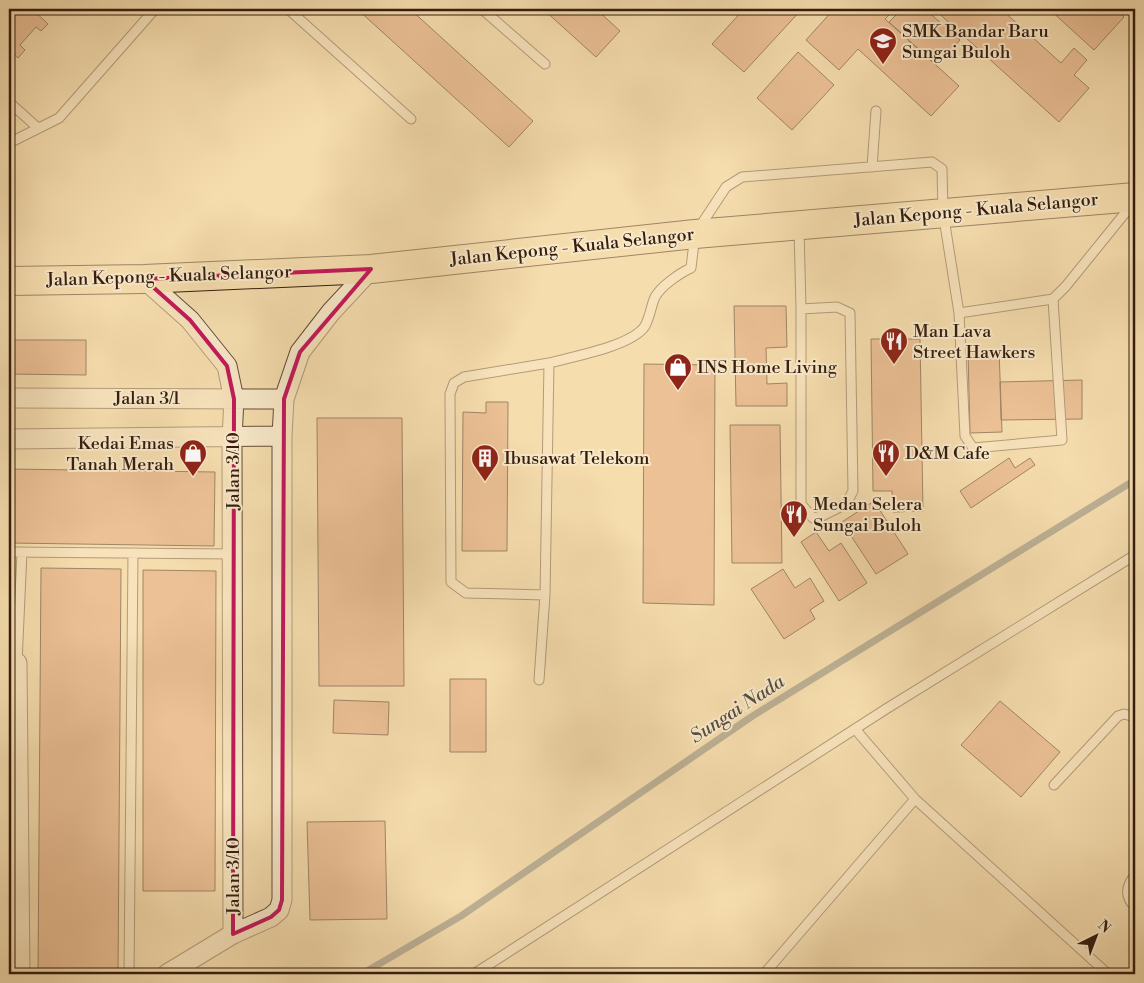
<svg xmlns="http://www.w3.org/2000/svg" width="1144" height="983" viewBox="0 0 1144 983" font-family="'Libre Bodoni',serif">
<rect width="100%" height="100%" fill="#f5ddae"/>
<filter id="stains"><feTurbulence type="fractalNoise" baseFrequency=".004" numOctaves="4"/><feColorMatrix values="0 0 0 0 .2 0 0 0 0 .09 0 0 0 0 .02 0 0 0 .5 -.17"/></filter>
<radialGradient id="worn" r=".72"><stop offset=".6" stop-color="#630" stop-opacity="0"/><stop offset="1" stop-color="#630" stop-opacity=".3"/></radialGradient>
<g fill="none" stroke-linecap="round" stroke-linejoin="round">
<path stroke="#777a74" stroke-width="7" d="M362 974 461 916 751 717 1135 480"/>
</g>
<path fill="#dfa179" stroke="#351d0f" d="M9 9H32L48 24 41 31 36 27 20 45 25 50 18 58 9 50Z
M357 9H410L533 121 509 147Z
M543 9H596L620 31 596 57Z
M744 9H802L744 72 712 44Z
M834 9H895L885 19 959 86 931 116 858 49 839 70 806 40Z
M902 9H925L960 40 936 65 889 22Z
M934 9H1001L1061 63 1074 48 1087 60 1074 75 1089 88 1059 122Z
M1049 9H1116L1124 17 1094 50Z
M798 52 834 85 792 130 757 98Z
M734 306H786L787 347 766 348 767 384 787 383V406H736Z
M871 339H920L923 511 893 512 892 491H873Z
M9 340H86V375L9 374Z
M999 350 1002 432 970 433 968 351Z
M644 364 715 365 714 605 643 603Z
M1082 380V419L1001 420 1000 382Z
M486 402H508L507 551H462L463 412 486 413Z
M317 418H402L404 686H319Z
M730 425H780L782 563H732Z
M1009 458 1015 468 1030 458 1035 465 971 508 960 491Z
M9 469 215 472 214 546 9 543Z
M874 501 908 554 876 574 842 522Z
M816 532 829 551 841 543 867 583 839 601 801 542Z
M41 568 121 569 118 974H38Z
M783 569 795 588 810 578 824 601 810 610 815 619 784 639 751 589Z
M143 570 216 571 215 891H143Z
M450 679H486V752H450Z
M334 700 389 702 388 735 333 733Z
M1000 701 1060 752 1021 797 961 745Z
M385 821 387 919 310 920 307 822Z"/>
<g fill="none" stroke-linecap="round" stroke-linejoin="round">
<g stroke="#654d37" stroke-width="11">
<path id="service" d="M288 9 411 119
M482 9 545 64
M9 102 38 128
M9 143 59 118 155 9
M872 167 876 111
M799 228 801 309V504L813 518 822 516 846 504 853 491 850 313 837 307 801 309
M959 313 1053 299 1066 286 1134 202
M9 552 233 554
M545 595 466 593 451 582 450 394 454 383 464 377 549 363
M17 663 22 552
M539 680 545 595 549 363C572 357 632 346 645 326 650 317 651 306 655 297 661 286 680 273 691 268L695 234 726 187 742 177 932 162 942 169 943 212 959 313 965 436 973 448 1062 440 1053 299
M855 729 915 799 1108 974
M1054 785 1118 716 1124 714 1135 717
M1135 875C1126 886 1124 896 1135 907
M129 974 133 553
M474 974 886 709 1135 555
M764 974 915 799"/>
</g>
<g stroke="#654d37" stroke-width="21">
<path id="minor" d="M144 279 190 320 227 366 234 399 232 438 233 934
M9 398 284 399
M9 439 282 436
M9 663H17L20 974
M167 974 233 934 271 917 279 910 282 900V436L284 399 300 352 331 312 371 269"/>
</g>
<g stroke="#351d0f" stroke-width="30">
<path id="trunk" d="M9 281 144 279 371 269 695 234 1135 197"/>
</g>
<use href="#service" stroke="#f8e9ca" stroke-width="9"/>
<use href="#minor" stroke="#f8e9ca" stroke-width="19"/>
<use href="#trunk" stroke="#f5ddae" stroke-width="28"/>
</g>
<path d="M0 0H1144V983H0ZM371 269 300 352 284 399 282 900 279 910 271 917 233 934 234 399 227 366 190 320 144 279Z" fill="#f5ddae" fill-opacity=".55" fill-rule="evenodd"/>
<path fill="none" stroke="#c2185b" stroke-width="4" stroke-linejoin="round" d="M371 269 300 352 284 399 282 900 279 910 271 917 233 934 234 399 227 366 190 320 144 279Z"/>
<defs>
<g id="school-pin" transform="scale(1.4375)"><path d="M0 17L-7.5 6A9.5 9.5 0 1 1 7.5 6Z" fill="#8f2418" stroke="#f8e9ca"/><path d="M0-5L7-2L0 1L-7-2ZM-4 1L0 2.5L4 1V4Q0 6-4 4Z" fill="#fff"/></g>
<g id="restaurant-pin" transform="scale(1.4375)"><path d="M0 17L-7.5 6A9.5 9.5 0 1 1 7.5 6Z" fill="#8f2418" stroke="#f8e9ca"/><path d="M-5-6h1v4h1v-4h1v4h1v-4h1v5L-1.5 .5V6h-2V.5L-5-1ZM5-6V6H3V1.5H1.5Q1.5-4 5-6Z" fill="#fff"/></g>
<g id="shop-pin" transform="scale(1.4375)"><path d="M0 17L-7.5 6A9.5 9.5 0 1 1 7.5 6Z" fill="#8f2418" stroke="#f8e9ca"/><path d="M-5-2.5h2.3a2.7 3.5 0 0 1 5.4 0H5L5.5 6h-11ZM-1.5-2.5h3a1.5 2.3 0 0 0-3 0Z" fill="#fff"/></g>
<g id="building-pin" transform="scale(1.4375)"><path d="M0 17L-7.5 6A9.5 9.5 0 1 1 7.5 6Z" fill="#8f2418" stroke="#f8e9ca"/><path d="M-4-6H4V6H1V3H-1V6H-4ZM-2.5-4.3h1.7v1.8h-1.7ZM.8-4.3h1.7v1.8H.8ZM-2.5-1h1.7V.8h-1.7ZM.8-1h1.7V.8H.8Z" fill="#fff"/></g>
</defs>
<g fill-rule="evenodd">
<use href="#school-pin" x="883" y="41"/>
<use href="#restaurant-pin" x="894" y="341"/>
<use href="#shop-pin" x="678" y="367"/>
<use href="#shop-pin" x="193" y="453"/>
<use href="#restaurant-pin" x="886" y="453"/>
<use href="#building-pin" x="485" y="458"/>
<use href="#restaurant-pin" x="794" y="514"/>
</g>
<g text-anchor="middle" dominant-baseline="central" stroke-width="4" stroke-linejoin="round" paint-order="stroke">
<g font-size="18" fill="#351d0f" stroke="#f8e9ca" text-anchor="start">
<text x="902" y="31">SMK Bandar Baru<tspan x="902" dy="21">Sungai Buloh</tspan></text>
<text x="913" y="331">Man Lava<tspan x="913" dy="21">Street Hawkers</tspan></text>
<text x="697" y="367">INS Home Living</text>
<text x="174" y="443" text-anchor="end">Kedai Emas<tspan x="174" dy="21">Tanah Merah</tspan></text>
<text x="905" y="453">D&amp;M Cafe</text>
<text x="504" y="458">Ibusawat Telekom</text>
<text x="813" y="504">Medan Selera<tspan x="813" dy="21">Sungai Buloh</tspan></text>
</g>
<g font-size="18" fill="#351d0f" stroke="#f8e9ca">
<text transform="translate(976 210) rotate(-5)">Jalan Kepong - Kuala Selangor</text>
<text transform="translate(572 247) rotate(-6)">Jalan Kepong - Kuala Selangor</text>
<text transform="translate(169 276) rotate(-2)">Jalan Kepong - Kuala Selangor</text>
<text x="147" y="398">Jalan 3/1</text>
<text transform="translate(233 471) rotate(-90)">Jalan 3/10</text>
<text transform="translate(233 876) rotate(-90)">Jalan 3/10</text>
</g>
<g font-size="19" font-style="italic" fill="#564c41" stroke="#f8e9ca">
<text transform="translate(737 709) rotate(-33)">Sungai Nada</text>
</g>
</g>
<rect width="1144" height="983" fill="none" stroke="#f5ddae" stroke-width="30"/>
<rect x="10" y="10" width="1124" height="963" fill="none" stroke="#351d0f" stroke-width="2.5"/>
<rect x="15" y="15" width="1114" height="953" fill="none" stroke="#351d0f"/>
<g transform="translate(1096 936) rotate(42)" stroke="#f8e9ca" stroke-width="4" paint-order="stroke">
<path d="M0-4L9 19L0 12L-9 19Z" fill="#351d0f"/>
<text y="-8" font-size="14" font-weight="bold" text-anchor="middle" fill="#351d0f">N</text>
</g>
<rect width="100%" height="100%" filter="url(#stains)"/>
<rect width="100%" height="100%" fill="url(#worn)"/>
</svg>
